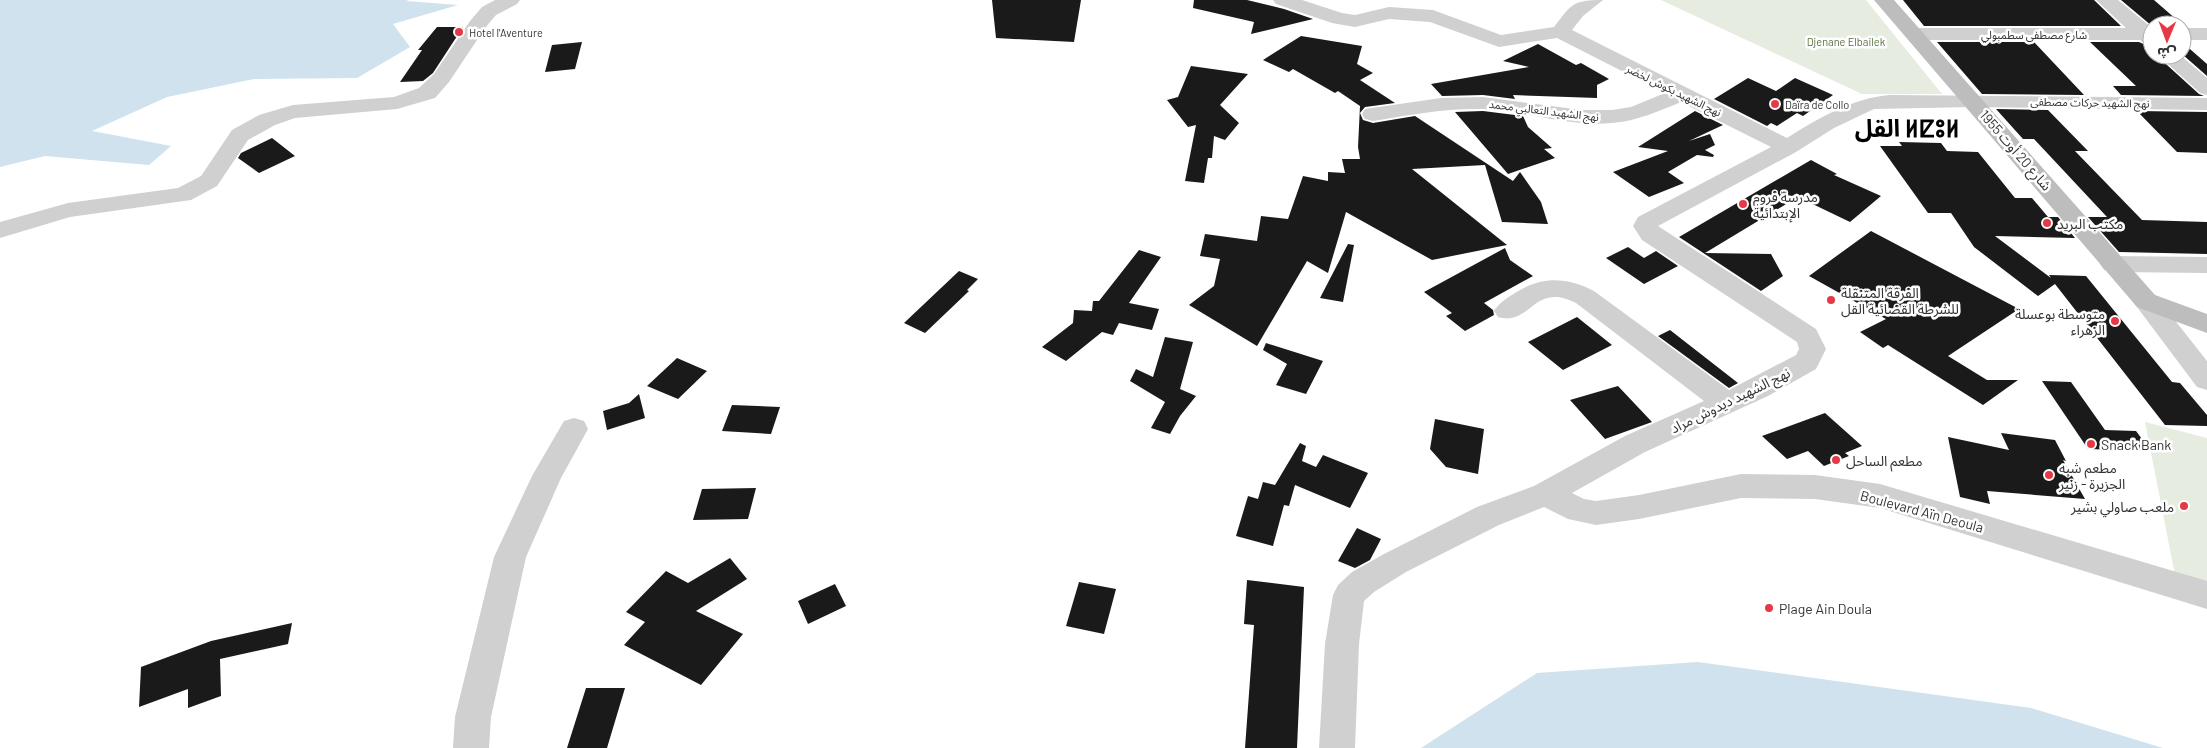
<svg xmlns="http://www.w3.org/2000/svg" width="2207" height="748" viewBox="0 0 2207 748" font-family="Barlow,'Noto Sans Arabic','Noto Sans Tifinagh',sans-serif">
<rect width="100%" height="100%" fill="#fff"/>
<path fill="#e6ecdf" d="M1661 0H1866L1942 94H1862Z
M2145 422 2207 438V585L2175 575Z"/>
<path fill="#cfe2ee" d="M0 0H409L406 1 458 5 393 24 410 47 357 78 254 79 167 97 92 131 171 146 149 165 45 156 0 167Z
M1698 662 2031 708 2163 748H1421L1537 673Z"/>
<path fill="#1a1a1a" d="M992 0H1081L1074 42 996 38Z
M1194 0H1247L1284 9 1313 19 1251 34 1254 22 1193 8Z
M1903 0H2094L2121 26H1924Z
M2121 0H2154L2184 26H2152Z
M437 27H463L433 73 423 81 400 82 422 50H418Z
M1301 36 1362 46 1357 64 1373 73 1360 80 1395 103 1365 107 1360 113 1363 120 1373 123 1415 116 1513 181 1520 172 1541 202 1548 224 1502 222 1485 165 1412 169 1507 245 1432 260 1346 212 1328 273 1307 261 1257 346 1189 305 1214 286 1220 259 1200 256 1205 234 1257 241 1261 216 1288 219 1303 176 1328 181V172L1345 173 1342 159H1360L1358 147 1360 106 1338 91 1335 93 1293 69 1289 72 1263 60Z
M582 42 575 69 545 72 552 45Z
M1937 42H2034L2084 95 1982 94Z
M2090 42H2139L2152 48V55H2156L2199 94 2204 96 2121 95 2113 86H2136Z
M2182 42 2207 64V76L2182 54Z
M1538 44 1576 65 1581 63 1609 79 1597 85V98L1513 95 1515 99 1483 95 1442 96 1431 84 1529 67 1503 61Z
M1191 66 1248 74 1220 105 1239 123 1225 140 1214 136 1212 158H1208L1204 183 1185 181 1196 125 1188 127 1167 100 1178 97Z
M1748 78 1776 91 1795 78 1833 95 1803 116 1797 113 1777 126 1771 123 1767 126 1714 99Z
M1996 109 2048 110 2088 151H2075L2142 220 2207 222V254L2119 252 2088 217H2107L2034 139H2023Z
M1483 111 1523 116 1528 127 1552 148 1544 149 1555 158 1508 174 1455 112Z
M1695 111 1723 125 1689 141 1710 134 1715 145 1705 150 1714 155 1713 157 1697 155 1668 172 1684 183 1649 197 1613 172 1668 151 1638 147Z
M2137 111 2207 112V153L2177 152Z
M272 138 295 156 259 173 238 158 241 153Z
M1899 142 1941 143 1947 151 1978 152 2015 198H2032L2048 217H2058L2075 238 1995 236 2051 278 2049 275 2086 276 2172 382 2180 383 2207 415V426L2165 425 2055 284 2038 296 1974 247 1951 213H1928L1880 146H1902Z
M1811 160 1837 174 1834 175 1881 196 1850 222 1798 197 1705 253 1771 254 1783 276 1761 291 1679 237Z
M1871 231 2019 309 1948 356 1987 380H2018L1983 405 1888 345 1883 348 1860 332 1886 319 1809 276Z
M1348 244 1354 245 1343 302 1320 298Z
M1628 247 1644 258 1656 251 1678 266 1644 284 1606 258Z
M1505 248 1510 260 1533 276 1484 303 1493 310 1494 315 1465 331 1446 316 1452 313 1424 292Z
M1139 250 1161 257 1129 303 1159 309 1152 330 1119 323 1113 335 1102 332 1066 361 1042 347 1073 323 1074 310 1092 311 1093 301H1099Z
M959 271 978 279 967 290 969 291 925 333 904 323Z
M1577 317 1612 345 1563 370 1528 342Z
M1670 330 1738 383 1729 388 1658 336Z
M1165 337 1193 342 1180 389 1196 396 1180 416 1170 434 1151 428 1165 402 1130 381 1136 369 1153 377Z
M1266 343 1323 361 1306 394 1276 385 1287 364 1263 350Z
M677 358 707 371 678 399 647 386Z
M2042 381 2071 382 2105 430 2136 431 2151 451 2088 449Z
M1618 386 1652 422 1605 439 1570 400Z
M639 394 645 418 607 430 603 411 629 403Z
M732 405 780 407 771 434 722 431Z
M1825 413 1862 446 1845 453 1849 456 1824 466 1808 451 1787 459 1762 436Z
M1435 419 1484 429 1478 474 1446 467 1430 449Z
M2001 433 2055 440 2066 461 2063 460 2085 499 1987 491 1990 504 1960 497 1948 437 2009 450Z
M1300 443 1306 446 1302 461 1316 467 1323 455 1368 473 1350 508 1295 485 1289 506 1284 505 1273 546 1236 536 1248 496 1258 499 1263 482 1275 485Z
M756 488 748 519 693 520 702 489Z
M1357 528 1381 539 1370 560 1355 568 1338 561Z
M730 558 747 579 696 611 743 634 701 685 624 645 645 622 626 612 666 571 688 583Z
M1247 580 1304 587 1297 748H1245L1254 625 1244 624Z
M1079 582 1116 589 1104 634 1066 626Z
M835 584 846 606 808 624 798 601Z
M292 623 288 644 220 659 221 696 188 708V689L139 707 141 667 211 641Z
M586 688H625L607 748H567Z"/>
<g fill="none" stroke-linecap="round" stroke-linejoin="round">
<path fill="#d0d0d0" fill-rule="evenodd" d="M495 0H520L517 4 496 15 485 28 449 82 435 98 397 109 295 118 275 125 248 140 217 186 191 200 70 217 0 238V222L68 203 178 188 201 176 232 130 259 115 293 105 394 97 419 88 434 74 470 21 482 7Z
M1273 0H1302L1342 13 1355 15 1389 7 1433 10 1501 35 1554 27C1572 4 1572 0 1603 0L1583 16 1572 30 1787 138C1819 118 1852 98 1890 95L2207 98V110L1973 107 1874 109 1834 128 1796 152 1658 226 1816 329 1826 349 1816 369 1768 396 1645 452 1572 493 1584 499 1596 501 1639 495 1741 474 1815 475 1880 484 2207 581V609L1880 508 1815 499 1741 498 1639 519 1596 525 1568 519 1544 507 1499 525 1406 572 1374 592 1364 601 1359 644 1355 748H1319L1325 644 1333 595 1338 585 1352 572 1384 554 1477 507 1534 486 1625 436 1704 401 1576 303C1533 281 1531 327 1498 317L1494 311C1499 303 1507 298 1515 293 1542 276 1566 277 1594 291L1729 390 1796 355 1799 349 1797 342 1642 240 1633 226 1638 217 1771 147 1681 102C1659 111 1637 121 1612 123 1569 127 1526 111 1483 109 1446 108 1409 115 1373 121L1365 119 1362 114 1365 109 1441 98 1483 97 1582 110H1612L1631 107 1665 93 1557 38 1499 47 1430 22 1389 19 1355 27 1332 23 1276 4Z
M2096 0H2118L2152 28V46L2145 44 2140 40H1916L1909 38 1906 34 1909 30 1916 28H2126Z
M2182 28H2207V40H2182Z
M2158 55H2180L2207 78V95L2200 93Z
M2113 256 2207 257V273L2113 272 2104 270 2100 264 2104 258Z
M2146 292 2155 295 2207 361V390L2197 387 2137 307 2133 301 2137 295Z
M574 418 584 421 588 429 561 478 526 557 491 717 489 748H453L455 717 494 557 532 476 564 421Z"/>
<path fill="#bdbdbd" fill-rule="evenodd" d="M1874 0H1894L2155 295 2207 314V333L2137 307Z"/>
</g>
<g fill="#e63946" stroke="#fff" stroke-width="2">
<circle cx="459" cy="32" r="5"/>
<circle cx="1775" cy="104" r="5"/>
<circle cx="1743" cy="204" r="5"/>
<circle cx="2047" cy="223" r="5"/>
<circle cx="1831" cy="300" r="5"/>
<circle cx="2115" cy="321" r="5"/>
<circle cx="2091" cy="444" r="5"/>
<circle cx="1836" cy="460" r="5"/>
<circle cx="2049" cy="475" r="5"/>
<circle cx="2184" cy="506" r="5"/>
<circle cx="1769" cy="608" r="5"/>
</g>
<g text-anchor="middle" dominant-baseline="central" stroke-width="5" stroke-linejoin="round" paint-order="stroke">
<g font-size="11" fill="#333" stroke="#fff" text-anchor="start">
<text x="469" y="32">Hotel l'Aventure</text>
<text x="1785" y="104">Daïra de Collo</text>
</g>
<g font-size="11" fill="#333" stroke="#fff">
<text x="2034" y="34">شارع مصطفى سطمبولي</text>
<text transform="translate(1674 90) rotate(26)">نهج الشهيد بكوش لخضر</text>
<text transform="translate(2090 102) rotate(1)">نهج الشهيد حركات مصطفى</text>
<text transform="translate(1544 110) rotate(7)">نهج الشهيد التعالبي محمد</text>
</g>
<g font-size="11" fill="#56703f" stroke="#fff">
<text x="1846" y="41">Djenane Elbailek</text>
</g>
<g font-size="14" fill="#333" stroke="#fff">
<text transform="translate(2016 150) rotate(49)">شارع 20 أوت 1955</text>
<text transform="translate(1730 400) rotate(-26)">نهج الشهيد ديدوش مراد</text>
<text transform="translate(1922 511) rotate(15)">Boulevard Aïn Deoula</text>
</g>
<g font-size="14" fill="#333" stroke="#fff" text-anchor="start">
<text x="1753" y="196">مدرسة فروم<tspan x="1753" dy="16">الإبتدائية</tspan></text>
<text x="2057" y="223">مكتب البريد</text>
<text x="1841" y="292">الفرقة المتنقلة<tspan x="1841" dy="16">للشرطة القضائية القل</tspan></text>
<text x="2105" y="313" text-anchor="end">متوسطة بوعسلة<tspan x="2105" dy="16">الزهراء</tspan></text>
<text x="2101" y="444">Snack Bank</text>
<text x="1846" y="460">مطعم الساحل</text>
<text x="2059" y="467">مطعم شبه<tspan x="2059" dy="16">الجزيرة - زنير</tspan></text>
<text x="2174" y="506" text-anchor="end">ملعب صاولي بشير</text>
<text x="1779" y="608">Plage Ain Doula</text>
</g>
<g font-size="24" font-weight="bold" fill="#000" stroke="#fff">
<text x="1907" y="127">القل ⵍⵇⵓⵍ</text>
</g>
</g>
<g transform="translate(2167 40) rotate(181)"><circle r="24" fill="#ffffff" stroke="#adadad"/>
<path d="M0-4L9 19L0 12L-9 19Z" fill="#e63946"/>
<text y="-8" font-size="14" font-weight="bold" text-anchor="middle" fill="#333333">ش</text>
</g>
</svg>
